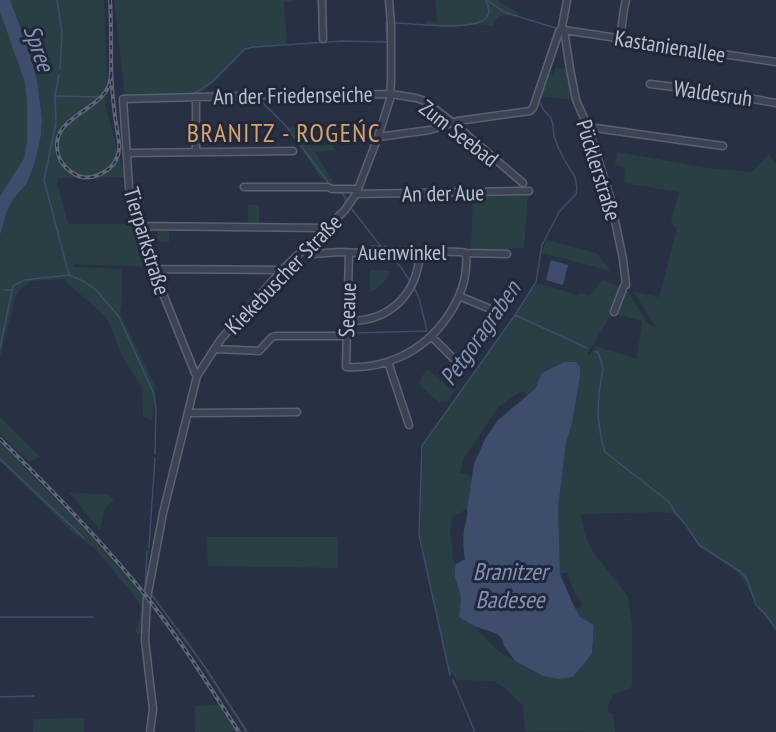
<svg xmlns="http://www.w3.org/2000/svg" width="776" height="732" viewBox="0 0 776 732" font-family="'PT Sans Narrow',sans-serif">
<rect width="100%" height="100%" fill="#283143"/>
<path fill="#2a3f44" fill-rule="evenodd" d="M10 0H104L107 79 105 105 118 154 126 177 59 178 57 183 68 224H135L150 267 74 264 73 267 122 269V297L120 313 155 386 152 421 143 417 142 387 123 358 107 318 63 279 31 281 22 288 15 297 0 358V235L7 211 14 198 27 183 35 162 41 135 42 120 37 80 27 44Z
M114 0H296L284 2 287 44 247 46 245 49 214 82 197 96 125 97Z
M435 0H498L501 3 519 13V18L503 15 498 17 493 26 479 24 454 28 428 26 425 23 426 21 438 22Z
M0 12 25 83 27 103V140L24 158 0 196Z
M555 68 568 69 575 100 538 96 544 87 547 73 553 75Z
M294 127 311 146 332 145 335 150 315 152 335 185 320 177 287 128Z
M617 152 708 168 752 172 769 154 776 164V631L762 612 741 577 732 568 699 546 686 526 678 517 671 513 660 512 581 514 584 532 591 549 628 597 632 624V685L630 689 613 694 608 707V712L613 714 615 732 525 731 522 705 506 689 494 681 457 680 450 672 420 536 423 447 537 283 577 295 581 293 590 296 602 280 621 287 608 320 587 354 590 355 595 346 637 359 642 321 617 314 625 287 648 324 656 327 634 292 659 297 677 229 671 222 679 192 624 183 625 167 615 165ZM564 362H576L580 377 572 423 566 443 558 508 560 574 568 572C570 584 574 593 582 602L581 607 576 609 580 617 594 625 592 654 573 677 559 679 543 676 515 661 497 650 474 626 459 617 461 597 455 577V565L453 558 450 530 452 517 467 509 472 476 460 473 464 458 498 407 520 392 525 393 528 397 535 389 542 373Z
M528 194 524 248H513L500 252 471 251 473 195Z
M248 205H259V226H248Z
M158 228H169V242H158Z
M546 240 596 253 611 271 542 253Z
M370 270 390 271C387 281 379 288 370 292Z
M427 369 449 388 459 384 448 401 440 402 432 397 420 385 421 378Z
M0 417 40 457 29 462 0 434Z
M0 442 78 522 145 598 143 634 137 633 136 629 141 611 140 605 132 593 95 549 72 532 0 461Z
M69 492 108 495 114 499 104 510 100 530Z
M207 537H338V568L208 566Z
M179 627 249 732H245L177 628Z
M219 705 236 732H195L194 706Z
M84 718V732H33L34 719Z"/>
<path fill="#3e4d6c" d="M0 0H10L27 44 37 80 42 120 41 135 35 162 27 183 14 198 7 211 0 235V196L24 158 27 140V103L25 83 0 12Z
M551 260 568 265 563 285 546 280Z
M564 362H576L580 367V377L572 423 566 443 558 508 560 574 573 604 580 617 594 625 592 654 573 677 559 679 543 676 515 661 504 646 502 639 497 634 474 626 459 617 461 597 455 577V565L465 559C463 549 463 539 464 529 466 521 468 516 467 509L474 464 485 439 497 421 535 389 542 373Z"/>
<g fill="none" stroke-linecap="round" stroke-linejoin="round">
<path stroke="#3e4d6c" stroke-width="1.5" d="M57 0 62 33 60 69
M487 0 504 12 556 28 534 96
M394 23C412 23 481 33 488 15 490 10 488 5 486 1
M189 94 197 92 213 81 245 49 253 47 342 41 387 42 386 23H390
M56 96 99 97
M263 103 286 126 331 186
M336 192 343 194 346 199 345 202 347 204
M351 208 383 249
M386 252 400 266 410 281
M69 275 85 282 96 290 119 317 154 394 156 410 155 454
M4 290H13
M515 315 587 348
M353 333 427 331 419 298 414 287
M0 348 13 286 24 280 69 275 44 180 56 123 55 96 59 74
M595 352H598L603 368 599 394 598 414 601 438 605 452 669 502 674 511 686 525 699 545 741 572 747 579 756 605 766 615 776 629
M0 459 84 538
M149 547 155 458
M145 588 147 551
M152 595 205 667 247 732
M0 617H93
M450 675 419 535 422 446 515 315 536 282 542 245 559 212 576 194 577 188 575 177 565 161 558 147 554 136 553 125 551 118 543 109 539 100
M453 680 475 732
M0 697 34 696"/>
<g stroke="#5b6170" stroke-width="9">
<path id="minor" d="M322 0 323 39
M562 27 564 30 570 69 576 100 588 127 610 197 623 259 626 285 624 286 614 312
M564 30 776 62
M620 39 624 9 626 0
M650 84 708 91 776 103
M196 97V151
M588 127 723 146
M378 137 430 130 458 121 530 111 533 108 559 32 562 27 567 0
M127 153 293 151
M244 187H328L332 189H358
M356 194 529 191
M138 226 327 228
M305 247 313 254 339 252 363 253 372 250 461 252 466 253C470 296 438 340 400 357 383 365 365 368 346 367L349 253
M466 253 507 254
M153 269 282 270
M459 296 488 308
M347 321C390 322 418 294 420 251
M431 336 455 360
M214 349 259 351 272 337 276 336H346
M388 362 409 425
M197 376 195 373 153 269 136 221 129 187 123 99 274 95 391 94 416 98 425 101 452 122 523 183
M188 413 297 412
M150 732 153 709 145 640 147 598 163 513 197 376 221 339 282 270 345 210 356 194 378 137 390 99 391 81V24L389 0"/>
</g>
<use href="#minor" stroke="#3c4353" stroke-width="6"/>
<g stroke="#5e677a" stroke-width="4">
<path id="rail" d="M110 0C112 29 110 58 112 87 113 99 114 111 116 123 117 132 120 141 119 150 118 159 112 168 104 172 97 177 87 179 78 176 70 172 62 165 59 157 47 123 87 114 103 95 110 88 111 79 111 70
M0 439C51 489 101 540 146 596 180 639 209 686 239 732"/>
</g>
<use href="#rail" stroke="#212839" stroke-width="1.5" stroke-dasharray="4.5" stroke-linecap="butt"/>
</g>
<g text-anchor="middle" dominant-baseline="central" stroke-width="6" stroke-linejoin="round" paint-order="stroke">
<g font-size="22" fill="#babfcd" stroke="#212839">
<text transform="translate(670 46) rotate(9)">Kastanienallee</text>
<text transform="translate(713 93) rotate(8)">Waldesruh</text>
<text transform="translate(293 95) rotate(-1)">An der Friedenseiche</text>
<text transform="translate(459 133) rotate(38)">Zum Seebad</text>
<text transform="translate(599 170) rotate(73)">Pücklerstraße</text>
<text transform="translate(443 193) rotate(-1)">An der Aue</text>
<text transform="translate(147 241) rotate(73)">Tierparkstraße</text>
<text x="402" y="252">Auenwinkel</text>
<text transform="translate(283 274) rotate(-46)">Kiekebuscher Straße</text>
<text transform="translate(347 310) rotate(-88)">Seeaue</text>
</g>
<g font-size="24" font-style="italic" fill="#8292b3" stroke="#212839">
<text transform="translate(39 48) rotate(71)">Spree</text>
<text transform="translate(480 333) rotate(-55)">Petgoragraben</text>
<text x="510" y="571">Branitzer<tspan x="510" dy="28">Badesee</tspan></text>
</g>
<g font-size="26" letter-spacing="1.5" fill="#d5a46c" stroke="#212839">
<text x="284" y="132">BRANITZ - ROGEŃC</text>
</g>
</g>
</svg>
